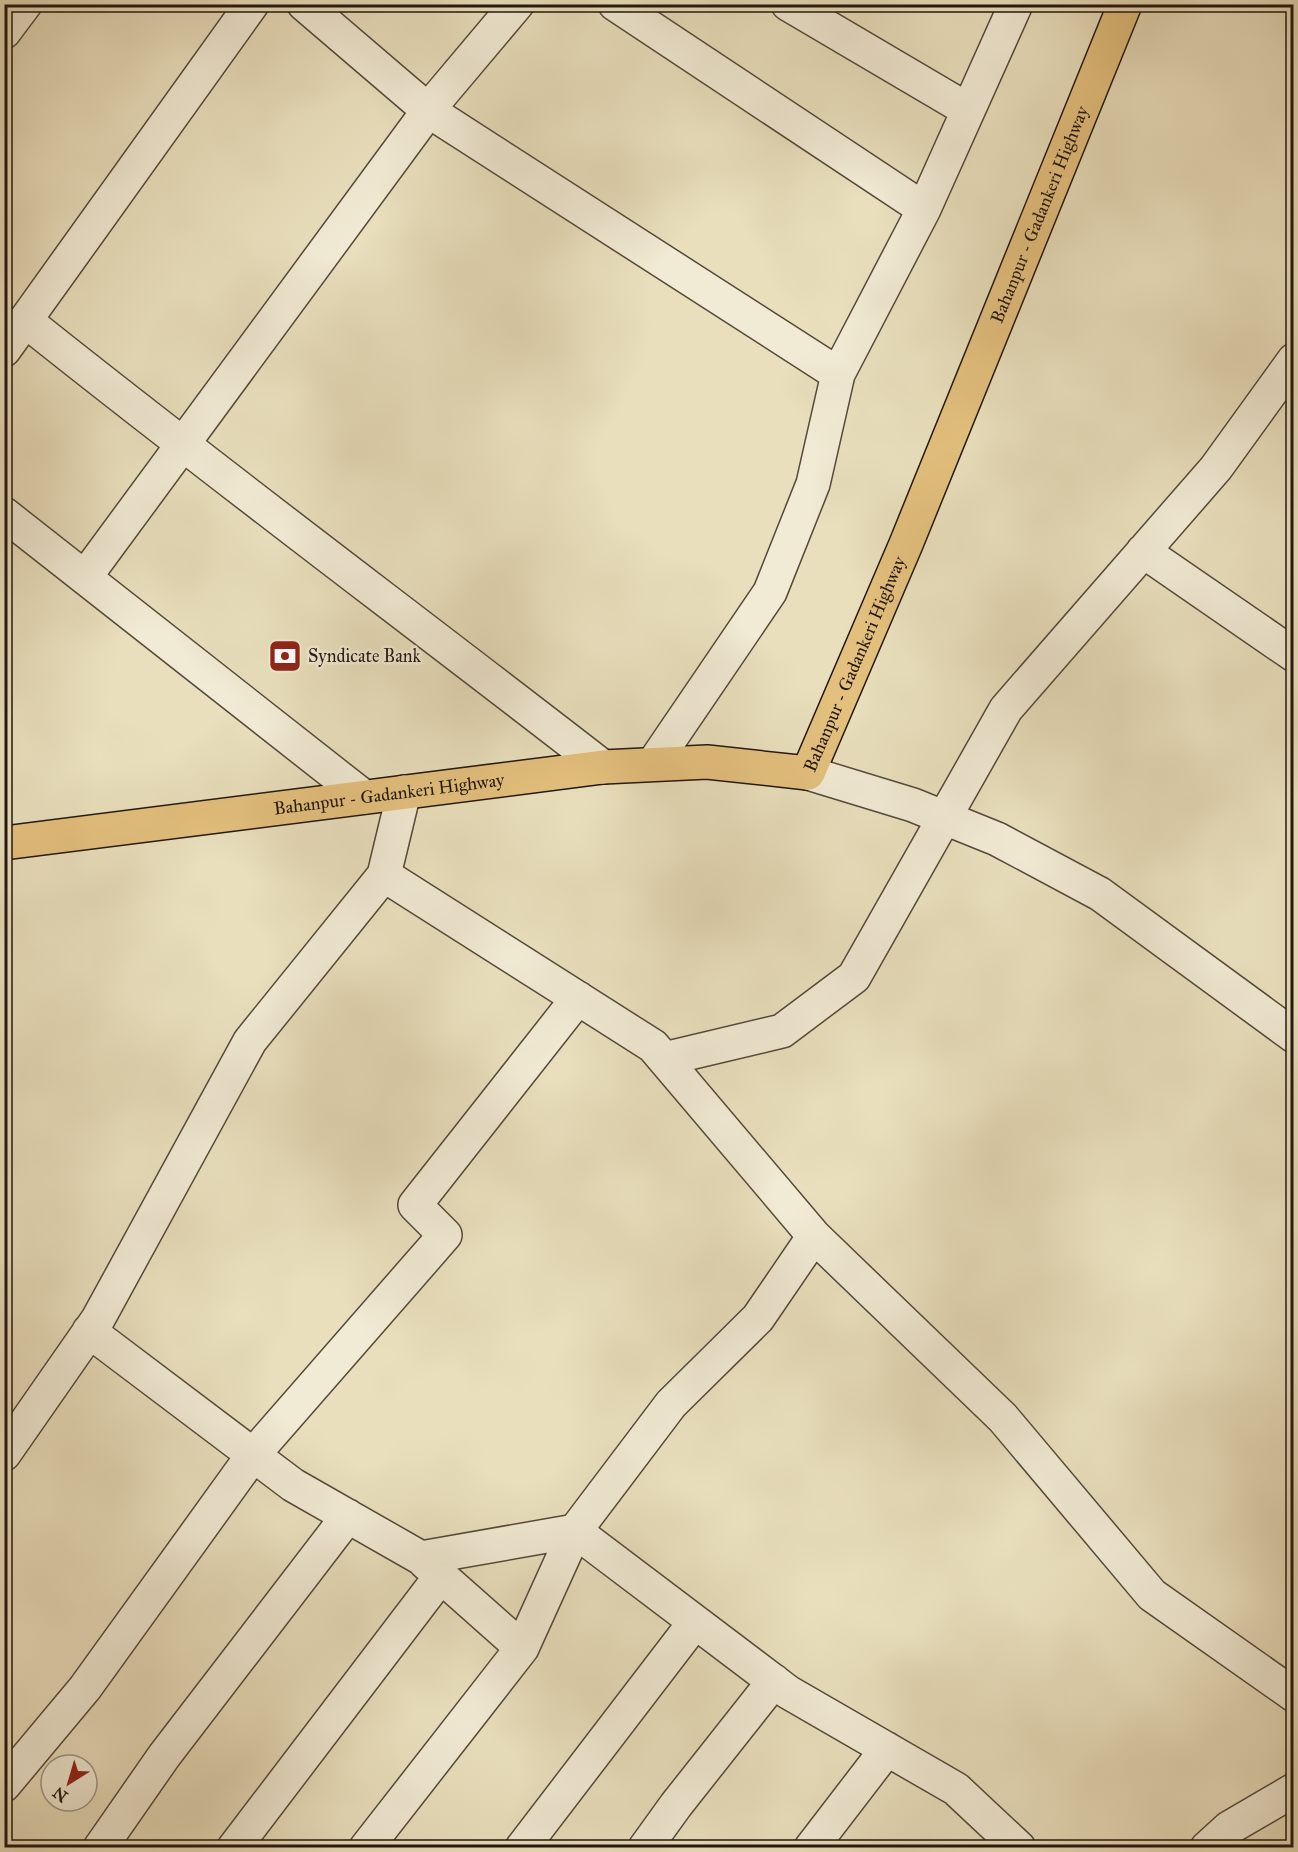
<svg xmlns="http://www.w3.org/2000/svg" width="1298" height="1852" viewBox="0 0 1298 1852" font-family="'IM FELL Great Primer',serif">
<rect width="100%" height="100%" fill="#e9dfbd"/>
<filter id="stains"><feTurbulence type="fractalNoise" baseFrequency=".00333" numOctaves="4"/><feColorMatrix values="0 0 0 0 .2 0 0 0 0 .09 0 0 0 0 .02 0 0 0 .5 -.17"/></filter>
<radialGradient id="worn" r=".72"><stop offset=".6" stop-color="#630" stop-opacity="0"/><stop offset="1" stop-color="#630" stop-opacity=".3"/></radialGradient>
<g fill="none" stroke-linecap="round" stroke-linejoin="round">
<g stroke="#54493a" stroke-width="36">
<path id="minor" d="M304 4 429 111 838 374 813 484 770 592 653 764
M615 4 924 209
M788 4 968 110
M4 32 25 4
M26 321C216 473 411 618 603 767
M4 350 252 4
M838 374 924 209 1016 4
M4 514 364 797
M1143 551 1294 655
M85 577 437 99 517 4
M808 773 913 805 945 818 997 839 1100 894 1294 1036
M384 875 653 1046 814 1236 1003 1418 1152 1595 1294 1695
M664 1059 782 1031 854 977 1006 709 1216 468 1294 360
M814 1236 758 1318 671 1404 575 1531 788 1692 956 1789 1019 1848
M89 1331 293 1485 421 1558 575 1531 522 1648 366 1848
M4 1454 98 1319 250 1041 384 875 404 792
M425 1562 522 1648
M4 1785 85 1688 253 1455 445 1235 415 1205 578 998
M100 1848 164 1756 348 1516
M234 1848 441 1576
M522 1848 695 1622
M645 1848 676 1805 774 1681
M811 1848 887 1749
M1207 1848 1229 1828 1294 1790"/>
</g>
<g stroke="#22170f" stroke-width="36">
<g id="highway">
<path id="s1" d="M4 843 603 767 707 762 808 773 906 544 1125 4"/>
</g>
</g>
<use href="#minor" stroke="#f1ead4" stroke-width="33"/>
<use href="#highway" stroke="#e4c07e" stroke-width="33"/>
</g>
<defs>
<g id="bank-square" transform="scale(1.725)"><rect x="-9" y="-9" width="18" height="18" rx="4" fill="#8f2418" stroke="#f1ead4"/><path d="M-6-4H6V4H-6ZM0-2.3a2.3 2.3 0 1 0 0 4.6a2.3 2.3 0 1 0 0-4.6Z" fill="#fff"/></g>
</defs>
<g fill-rule="evenodd">
<use href="#bank-square" x="285" y="656"/>
</g>
<g text-anchor="middle" dominant-baseline="central" stroke-width="5" stroke-linejoin="round" paint-order="stroke">
<g font-size="18" fill="#22170f" stroke="#f1ead4">
<text stroke="none"><textPath href="#s1" startOffset="1414">Bahanpur - Gadankeri Highway</textPath></text>
<text stroke="none"><textPath href="#s1" startOffset="928">Bahanpur - Gadankeri Highway</textPath></text>
<text stroke="none"><textPath href="#s1" startOffset="388">Bahanpur - Gadankeri Highway</textPath></text>
</g>
<g font-size="18" fill="#22170f" stroke="#f1ead4" text-anchor="start">
<text x="308" y="656">Syndicate Bank</text>
</g>
</g>
<rect width="1298" height="1852" fill="none" stroke="#e9dfbd" stroke-width="24"/>
<rect x="6" y="6" width="1286" height="1840" fill="none" stroke="#22170f" stroke-width="3"/>
<rect x="12" y="12" width="1274" height="1828" fill="none" stroke="#22170f" stroke-width="1.5"/>
<g transform="translate(69 1783) rotate(217)"><circle r="28" fill="#f1ead4" stroke="#9e9685" stroke-width="1.5"/>
<path d="M0-4.5L10 22L0 15L-10 22Z" fill="#8f2418"/>
<text y="-9" font-size="16" font-weight="bold" text-anchor="middle" fill="#22170f">N</text>
</g>
<rect width="100%" height="100%" filter="url(#stains)"/>
<rect width="100%" height="100%" fill="url(#worn)"/>
</svg>
